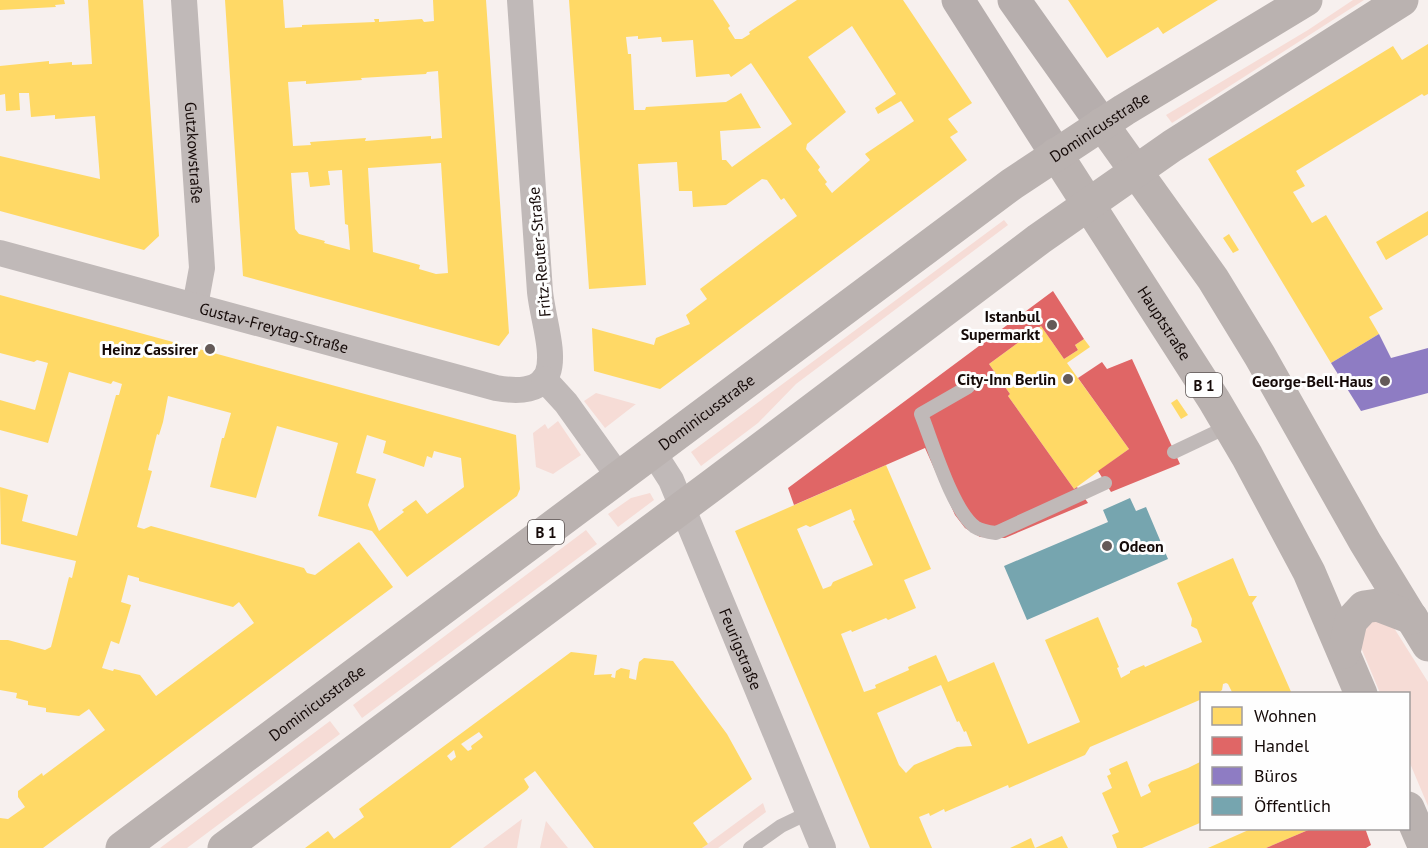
<svg xmlns="http://www.w3.org/2000/svg" width="1428" height="848" viewBox="0 0 1428 848" font-family="'PT Sans',sans-serif">
<rect width="100%" height="100%" fill="#f7f0ee"/>
<path fill="#f6dcd6" d="M1353 0H1364L1172 123 1166 115 1308 30Z
M1004 220 1008 225 796 384 758 423 701 466 691 452Z
M596 393 635 404H636L605 428 584 401Z
M558 421 581 455 553 474 536 467 533 433 545 424 548 429Z
M650 493 654 500 618 527 608 514 631 498Z
M586 530 597 544 362 718 353 705Z
M1389 620 1428 682V806L1409 761 1408 694 1380 693 1360 645 1364 622Z
M330 721 340 734 187 848H160Z
M763 803 766 812 718 848H702Z
M522 819 517 848H483Z
M546 821 568 848H540Z"/>
<path fill="#ffd966" fill-rule="evenodd" d="M0 0H64L65 4 55 5 56 7 0 10Z
M88 0H143L159 236 144 250 0 211V156L100 179 95 116 55 119V115L31 117 29 93H19L20 110 6 111 5 94 0 95V66L49 61V64L72 62V65L92 64Z
M225 0H283L285 28 302 27V25L375 22 374 19H379V22L422 19 424 22 434 21 433 0H486L509 333 499 346 243 276ZM438 71 442 138 431 139V136L365 141 366 138 310 142 311 145 293 146 288 82 306 81V84L362 80 361 78 426 74 427 72ZM441 163 448 273 436 274 419 269 420 265 373 252 368 168ZM342 170 345 224 348 225 350 250 324 243 325 241 299 234 295 229 291 173 308 172 310 187 330 185 328 171Z
M569 0H713L730 26 728 28 735 39H742L750 34 749 32 797 0H903L972 103 948 119 958 132 950 137 967 160 660 389 594 371 592 328 654 345 656 338 690 324 686 315 707 299 700 289 797 216 784 198 781 200 767 180 762 179 726 205 693 207 692 191H679L677 162 638 164 646 285 589 289ZM852 26 896 94 875 108 878 114 901 101 914 121 865 154 870 160 832 193 825 184 827 182 818 170 820 167 806 149 807 144 846 112 808 57ZM638 36V39L661 37 662 42 693 40 696 77 729 74 731 77 751 63 792 124 732 167 726 160H722L720 131 761 128 741 93 726 102 646 107 645 110H634L631 54H628L626 37Z
M1068 0H1218L1163 34 1158 27 1107 58Z
M1428 44V94L1424 96 1422 94 1296 171 1305 186 1293 192 1312 223 1326 215 1383 309 1369 317 1379 334 1331 363 1208 159 1393 46 1402 60Z
M1428 211V235L1386 260 1376 242Z
M1229 234 1239 250 1233 253 1223 238Z
M0 295 516 435 520 489 517 496 407 577 372 531 318 516 338 443 277 426 256 498 210 487 222 438H224L231 413 168 396 163 422 159 435 157 434 148 470 152 471 137 527 144 529 151 526 304 568 307 573 315 575 359 542 393 587 43 848H0V818L8 819 25 807 18 797V791L42 773 43 776 105 730 89 709 79 716 46 712V708L28 705V701L16 698 17 693 0 690V640H8L45 650 51 647 69 577 72 578 76 561 1 544 0 487 28 495 22 521 77 536 116 395H119L122 384 113 381 111 384 69 372 48 443 0 430V400L35 410 48 363 37 360 34 362 0 353ZM367 435 386 441 383 453 424 467 427 456 432 458 434 451 461 458 464 487 427 514 416 500 402 510 404 512 379 531 368 505 376 479 356 473ZM128 575 139 578V581L233 607 239 602 254 623 156 696 140 675 114 669 113 671 102 668 111 641 119 644 125 625 131 605 121 602Z
M1041 326 1064 359 1078 350 1075 345 1084 339 1090 347 1067 363 1129 449 1074 489 1008 396 1010 394 989 364Z
M1177 399 1188 415 1181 419 1171 403Z
M886 465 931 569 904 580 916 608 888 620 886 618 852 632 851 630 841 634 864 692 876 688 875 685 909 670 908 667 936 655 948 682 994 662 1028 744 1080 722 1045 640 1098 617 1119 667 1117 668 1121 678 1130 673V671L1144 665 1145 667 1202 642 1197 629 1191 626 1192 619 1177 583 1233 558 1249 596H1257L1252 603 1292 694H1233L1228 684 1226 683 1223 684 1222 690 1217 694H1202V699L1090 747 1085 755 1009 788 1008 785 945 812 944 809 930 816 929 813 919 817 932 848H870L735 531ZM851 509 855 520 853 521 873 565 833 582 831 586 823 589 797 529 806 525 810 527ZM941 685 957 722 959 721 964 732 966 731 972 746 957 747 914 765 906 773 899 765 877 713Z
M571 652 597 655 594 675 612 674 611 677 615 678 616 671 621 668 630 670 629 678 636 680 639 662 644 658 673 661 727 734 752 779 693 823 708 844 702 848H594L535 771 524 779 529 787 527 790 450 848H305L328 831 334 839 364 817 359 809ZM479 732 483 737 471 746 472 749 468 751 461 744ZM454 750 456 757 451 761 447 756Z
M1127 761 1141 797 1151 792 1148 785 1151 782 1188 768 1202 761V822L1142 848H1117L1112 835 1119 832 1102 793 1112 788 1107 776 1111 774 1109 769Z
M1253 828H1313L1266 848H1208Z
M1062 836 1068 848H1010L1031 838 1035 848Z"/>
<path fill="#e06666" d="M1053 291 1084 339 1075 345 1078 350 1064 359 1041 326 989 364 1010 394 1008 396 1074 489 1077 487 1088 503 1005 538 980 537 965 528 955 515 925 448 794 505 788 488Z
M1132 359 1180 464 1111 492 1098 471 1129 449 1078 378 1102 362 1107 369Z
M1313 828H1365L1371 845 1366 848H1266Z"/>
<path fill="#8e7cc3" d="M1379 334 1391 358 1428 348V393L1361 411 1331 363Z"/>
<path fill="#76a5af" d="M1130 498 1136 511 1146 507 1168 559 1027 620 1004 566 1108 522 1103 510Z"/>
<g fill="none" stroke-linecap="round" stroke-linejoin="round">
<path stroke="#c0b9b8" stroke-width="14" d="M968 387 921 414C932 441 952 510 975 527 981 531 988 532 996 533L1105 483
M1174 452 1229 426
M750 848 781 826 808 813"/>
<g stroke="#c0b9b8" stroke-width="26">
<path id="s1" d="M184 0 202 268 195 306"/>
<path id="s2" d="M0 253 496 388C576 402 545 338 540 292L520 0"/>
<path d="M544 379 566 403 619 477"/>
<path id="s3" d="M653 452 671 480 823 848"/>
</g>
<path stroke="#b6aead" stroke-width="33" d="M958 0 1056 154
M1014 0 1102 124"/>
<g stroke="#bab2b0" stroke-width="33">
<path d="M1102 124 1213 279 1260 356 1365 542 1428 645"/>
<path id="s4" d="M1056 154 1214 400 1247 456 1309 572 1361 694"/>
<path d="M1344 652 1351 621 1364 607 1378 605 1412 618"/>
<path d="M1408 808 1425 848"/>
<path id="s5" d="M122 848 1012 184 1124 110 1306 0"/>
<path d="M224 848 711 486 1039 239 1172 146 1402 0"/>
</g>
</g>
<g fill="#645a58" stroke="#fefefe" stroke-width="2">
<circle cx="1052" cy="325" r="6"/>
<circle cx="210" cy="349" r="6"/>
<circle cx="1068" cy="379" r="6"/>
<circle cx="1385" cy="381" r="6"/>
<circle cx="1107" cy="546" r="6"/>
</g>
<g text-anchor="middle" dominant-baseline="central" stroke-width="6" stroke-linejoin="round" paint-order="stroke">
<g fill="#fefefe" stroke="#5b5352" stroke-width="1.5">
<rect x="1186" y="373" width="36" height="24" rx="4.5"/>
<rect x="528" y="520" width="36" height="24" rx="4.5"/>
</g>
<g font-size="15" font-weight="bold" fill="#150a08">
<text x="1204" y="385">B 1</text>
<text x="546" y="532">B 1</text>
</g>
<g font-size="16" fill="#150a08" stroke="#fefefe">
<text stroke="none"><textPath href="#s5" startOffset="1215">Dominicusstraße</textPath></text>
<text stroke="none"><textPath href="#s1" startOffset="153">Gutzkowstraße</textPath></text>
<text transform="translate(539 252) rotate(-95)">Fritz-Reuter-Straße</text>
<text stroke="none"><textPath href="#s4" startOffset="201">Hauptstraße</textPath></text>
<text stroke="none"><textPath href="#s2" startOffset="284">Gustav-Freytag-Straße</textPath></text>
<text stroke="none"><textPath href="#s5" startOffset="729">Dominicusstraße</textPath></text>
<text stroke="none"><textPath href="#s3" startOffset="216">Feurigstraße</textPath></text>
<text stroke="none"><textPath href="#s5" startOffset="243">Dominicusstraße</textPath></text>
</g>
<g font-size="16" font-weight="bold" fill="#150a08" stroke="#fefefe" text-anchor="end">
<text x="1040" y="316">Istanbul<tspan x="1040" dy="18">Supermarkt</tspan></text>
<text x="198" y="349">Heinz Cassirer</text>
<text x="1056" y="379">City-Inn Berlin</text>
<text x="1373" y="381">George-Bell-Haus</text>
<text x="1119" y="546" text-anchor="start">Odeon</text>
</g>
</g>
<rect x="1200" y="692" width="210" height="138" fill="#fefefe" stroke="#a19c9c" stroke-width="1.5"/>
<rect x="1212" y="707" width="30" height="18" fill="#ffd966" stroke="#a19c9c" stroke-width="1.5"/>
<text x="1254" y="722" font-size="18" fill="#150a08">Wohnen</text>
<rect x="1212" y="737" width="30" height="18" fill="#e06666" stroke="#a19c9c" stroke-width="1.5"/>
<text x="1254" y="752" font-size="18" fill="#150a08">Handel</text>
<rect x="1212" y="767" width="30" height="18" fill="#8e7cc3" stroke="#a19c9c" stroke-width="1.5"/>
<text x="1254" y="782" font-size="18" fill="#150a08">Büros</text>
<rect x="1212" y="797" width="30" height="18" fill="#76a5af" stroke="#a19c9c" stroke-width="1.5"/>
<text x="1254" y="812" font-size="18" fill="#150a08">Öffentlich</text>
</svg>
